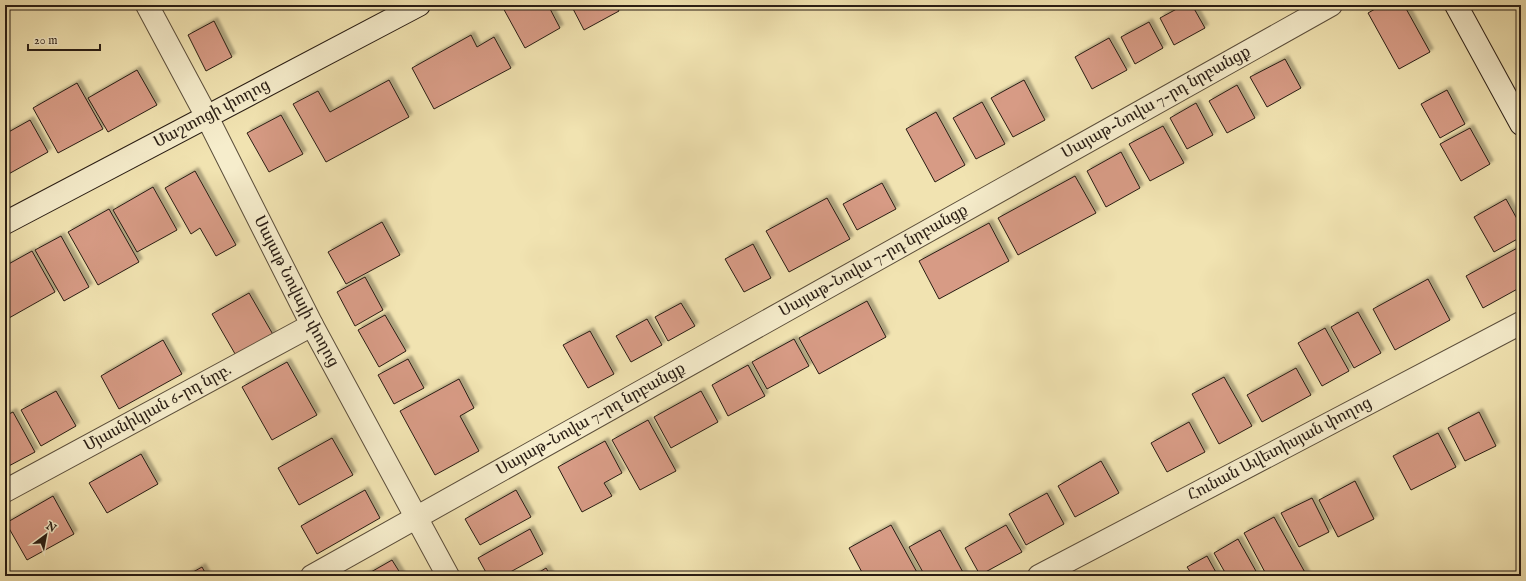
<svg xmlns="http://www.w3.org/2000/svg" width="1526" height="581" viewBox="0 0 1526 581" font-family="'IM FELL English','Noto Serif Armenian',serif">
<defs>
<filter id="shadow"><feDropShadow dx="3.5" dy="-3.5" stdDeviation="1" flood-color="#0004"/></filter>
</defs>
<rect width="100%" height="100%" fill="#f1e3b1"/>
<filter id="stains"><feTurbulence type="fractalNoise" baseFrequency=".005" numOctaves="4"/><feColorMatrix values="0 0 0 0 .2 0 0 0 0 .09 0 0 0 0 .02 0 0 0 .5 -.17"/></filter>
<radialGradient id="worn" r=".72"><stop offset=".6" stop-color="#630" stop-opacity="0"/><stop offset="1" stop-color="#630" stop-opacity=".3"/></radialGradient>
<path fill="#d79b85" stroke="#291d14" filter="url(#shadow)" d="M503 5H548L560 28 525 48 502 6Z
M571 5H616L619 11 584 30Z
M1184 5H1192L1205 28 1174 45 1160 18Z
M1382 5H1404L1430 52 1399 69 1368 13Z
M214 21 232 57 206 71 188 35Z
M1149 22 1163 48 1135 64 1121 37Z
M471 35 477 47 494 37 511 68 434 109 412 68Z
M1109 38 1127 70 1092 89 1075 57Z
M1285 59 1301 88 1267 107 1250 77Z
M137 70 157 105 108 132 88 98Z
M389 80 409 117 326 162 293 104 318 91 330 112Z
M1024 80 1045 120 1013 137 991 98Z
M77 83 103 129 58 153 33 108Z
M1237 85 1255 118 1227 133 1209 101Z
M1447 90 1465 124 1440 138 1421 104Z
M982 102 1005 144 976 159 953 118Z
M1196 103 1213 135 1187 149 1170 118Z
M936 112 965 165 935 182 906 129Z
M281 115 303 154 269 172 247 133Z
M30 120 48 152 5 176V134Z
M1163 126 1184 163 1150 181 1129 144Z
M1470 128 1490 164 1461 181 1440 144Z
M1121 152 1140 188 1106 207 1087 171Z
M195 171 236 245 216 256 200 228 191 234 165 188Z
M1075 176 1096 213 1018 255 998 218Z
M882 183 896 209 857 230 843 204Z
M153 187 177 230 137 252 113 210Z
M827 198 850 239 789 272 766 231Z
M1506 199 1521 226V237L1494 252 1474 217Z
M109 209 139 262 98 285 68 232Z
M382 222 400 255 346 284 328 252Z
M989 223 1009 261 939 299 919 261Z
M61 236 89 287 64 301 35 250Z
M753 244 771 278 744 292 725 259Z
M1521 246V287L1483 308 1466 276Z
M32 251 55 292 9 318 5 311V266Z
M365 277 383 310 355 326 337 292Z
M1428 279 1450 320 1395 350 1373 309Z
M249 293 275 338 238 359 212 314Z
M867 301 886 337 819 374 799 338Z
M681 303 695 326 668 341 655 317Z
M1358 312 1381 353 1354 368 1331 327Z
M385 315 406 351 379 367 358 330Z
M647 319 662 345 631 362 616 336Z
M1325 328 1349 371 1322 386 1298 343Z
M590 331 614 374 588 388 563 345Z
M794 339 809 366 767 389 752 362Z
M163 340 182 374 119 409 101 376Z
M408 359 424 388 394 404 378 375Z
M287 362 317 415 272 440 242 387Z
M748 365 765 396 728 416 712 385Z
M1296 368 1311 395 1262 422 1247 395Z
M1224 377 1252 426 1219 444 1192 394Z
M459 379 474 408 460 416 479 451 435 475 400 411Z
M56 391 76 426 41 446 21 410Z
M701 391 718 422 671 448 654 417Z
M13 412 35 452 5 468V416Z
M1479 412 1496 446 1465 461 1448 428Z
M648 420 676 471 640 490 612 440Z
M1189 422 1205 452 1167 472 1151 443Z
M1438 433 1456 467 1411 490 1393 456Z
M332 438 353 475 299 505 278 468Z
M605 441 622 473 604 483 612 496 582 512 558 467Z
M141 454 158 484 107 513 89 483Z
M1101 461 1119 493 1075 517 1058 486Z
M1355 481 1374 519 1338 537 1319 500Z
M365 490 380 518 317 554 301 526Z
M516 490 531 517 480 545 465 519Z
M1047 493 1064 524 1026 545 1009 514Z
M53 496 74 534 27 560 6 523Z
M1312 498 1329 532 1299 547 1281 513Z
M1274 517 1307 576H1267L1244 533Z
M891 525 919 576H864L849 548Z
M1006 525 1022 552 980 575 965 548Z
M530 529 543 554 503 576H488L478 558Z
M940 530 965 576H925L909 547Z
M1238 539 1257 573 1251 576H1227L1214 553Z
M1207 556 1218 576H1193L1187 567Z
M392 560 402 576H364Z
M202 567 207 576H186Z
M546 568 551 576H533Z"/>
<g fill="none" stroke-linecap="round" stroke-linejoin="round">
<g stroke="#5b4e3b" stroke-width="24">
<g id="minor">
<path id="s1" d="M5 491 312 325"/>
<path id="s2" d="M312 576 1331 5"/>
<path id="s3" d="M1039 576 1521 323"/>
</g>
</g>
<g stroke="#5b4e3b" stroke-width="24">
<g id="tertiary">
<path id="s4" d="M147 5 207 117 312 325 448 576"/>
</g>
</g>
<g stroke="#291d14" stroke-width="24">
<g id="secondary">
<path d="M1456 5 1521 124"/>
<path id="s5" d="M5 223 419 5"/>
</g>
</g>
<use href="#minor" stroke="#f6edcc" stroke-width="22"/>
<use href="#tertiary" stroke="#f6edcc" stroke-width="22"/>
<use href="#secondary" stroke="#f6edcc" stroke-width="22"/>
</g>
<g text-anchor="middle" dominant-baseline="central" stroke-width="3.5" stroke-linejoin="round" paint-order="stroke">
<g font-size="16" fill="#291d14" stroke="#f6edcc">
<text stroke="none"><textPath href="#s2" startOffset="968">Սայաթ-Նովա 7-րդ նրբանցք</textPath></text>
<text stroke="none"><textPath href="#s5" startOffset="234">Մաշտոցի փողոց</textPath></text>
<text stroke="none"><textPath href="#s2" startOffset="644">Սայաթ-Նովա 7-րդ նրբանցք</textPath></text>
<text stroke="none"><textPath href="#s4" startOffset="323">Սայաթ Նովայի փողոց</textPath></text>
<text stroke="none"><textPath href="#s1" startOffset="174">Մյասնիկյան 6-րդ նրբ.</textPath></text>
<text stroke="none"><textPath href="#s2" startOffset="320">Սայաթ-Նովա 7-րդ նրբանցք</textPath></text>
<text stroke="none"><textPath href="#s3" startOffset="272">Հունան Ավետիսյան փողոց</textPath></text>
</g>
</g>
<rect width="1526" height="581" fill="none" stroke="#f1e3b1" stroke-width="20"/>
<rect x="6" y="6" width="1514" height="569" fill="none" stroke="#291d14" stroke-width="2"/>
<rect x="10" y="10" width="1506" height="561" fill="none" stroke="#291d14"/>
<g transform="translate(46 535) rotate(32)" stroke="#f6edcc" stroke-width="3" paint-order="stroke">
<path d="M0-3L7 15L0 10L-7 15Z" fill="#291d14"/>
<text y="-6" font-size="11" font-weight="bold" text-anchor="middle" fill="#291d14">N</text>
</g>
<path d="M28 44v6h72v-6" fill="none" stroke="#291d14" stroke-width="2"/>
<text x="34" y="44" font-size="12" fill="#291d14" stroke="#f6edcc" stroke-width="3" paint-order="stroke">20 m</text>
<rect width="100%" height="100%" filter="url(#stains)"/>
<rect width="100%" height="100%" fill="url(#worn)"/>
</svg>
